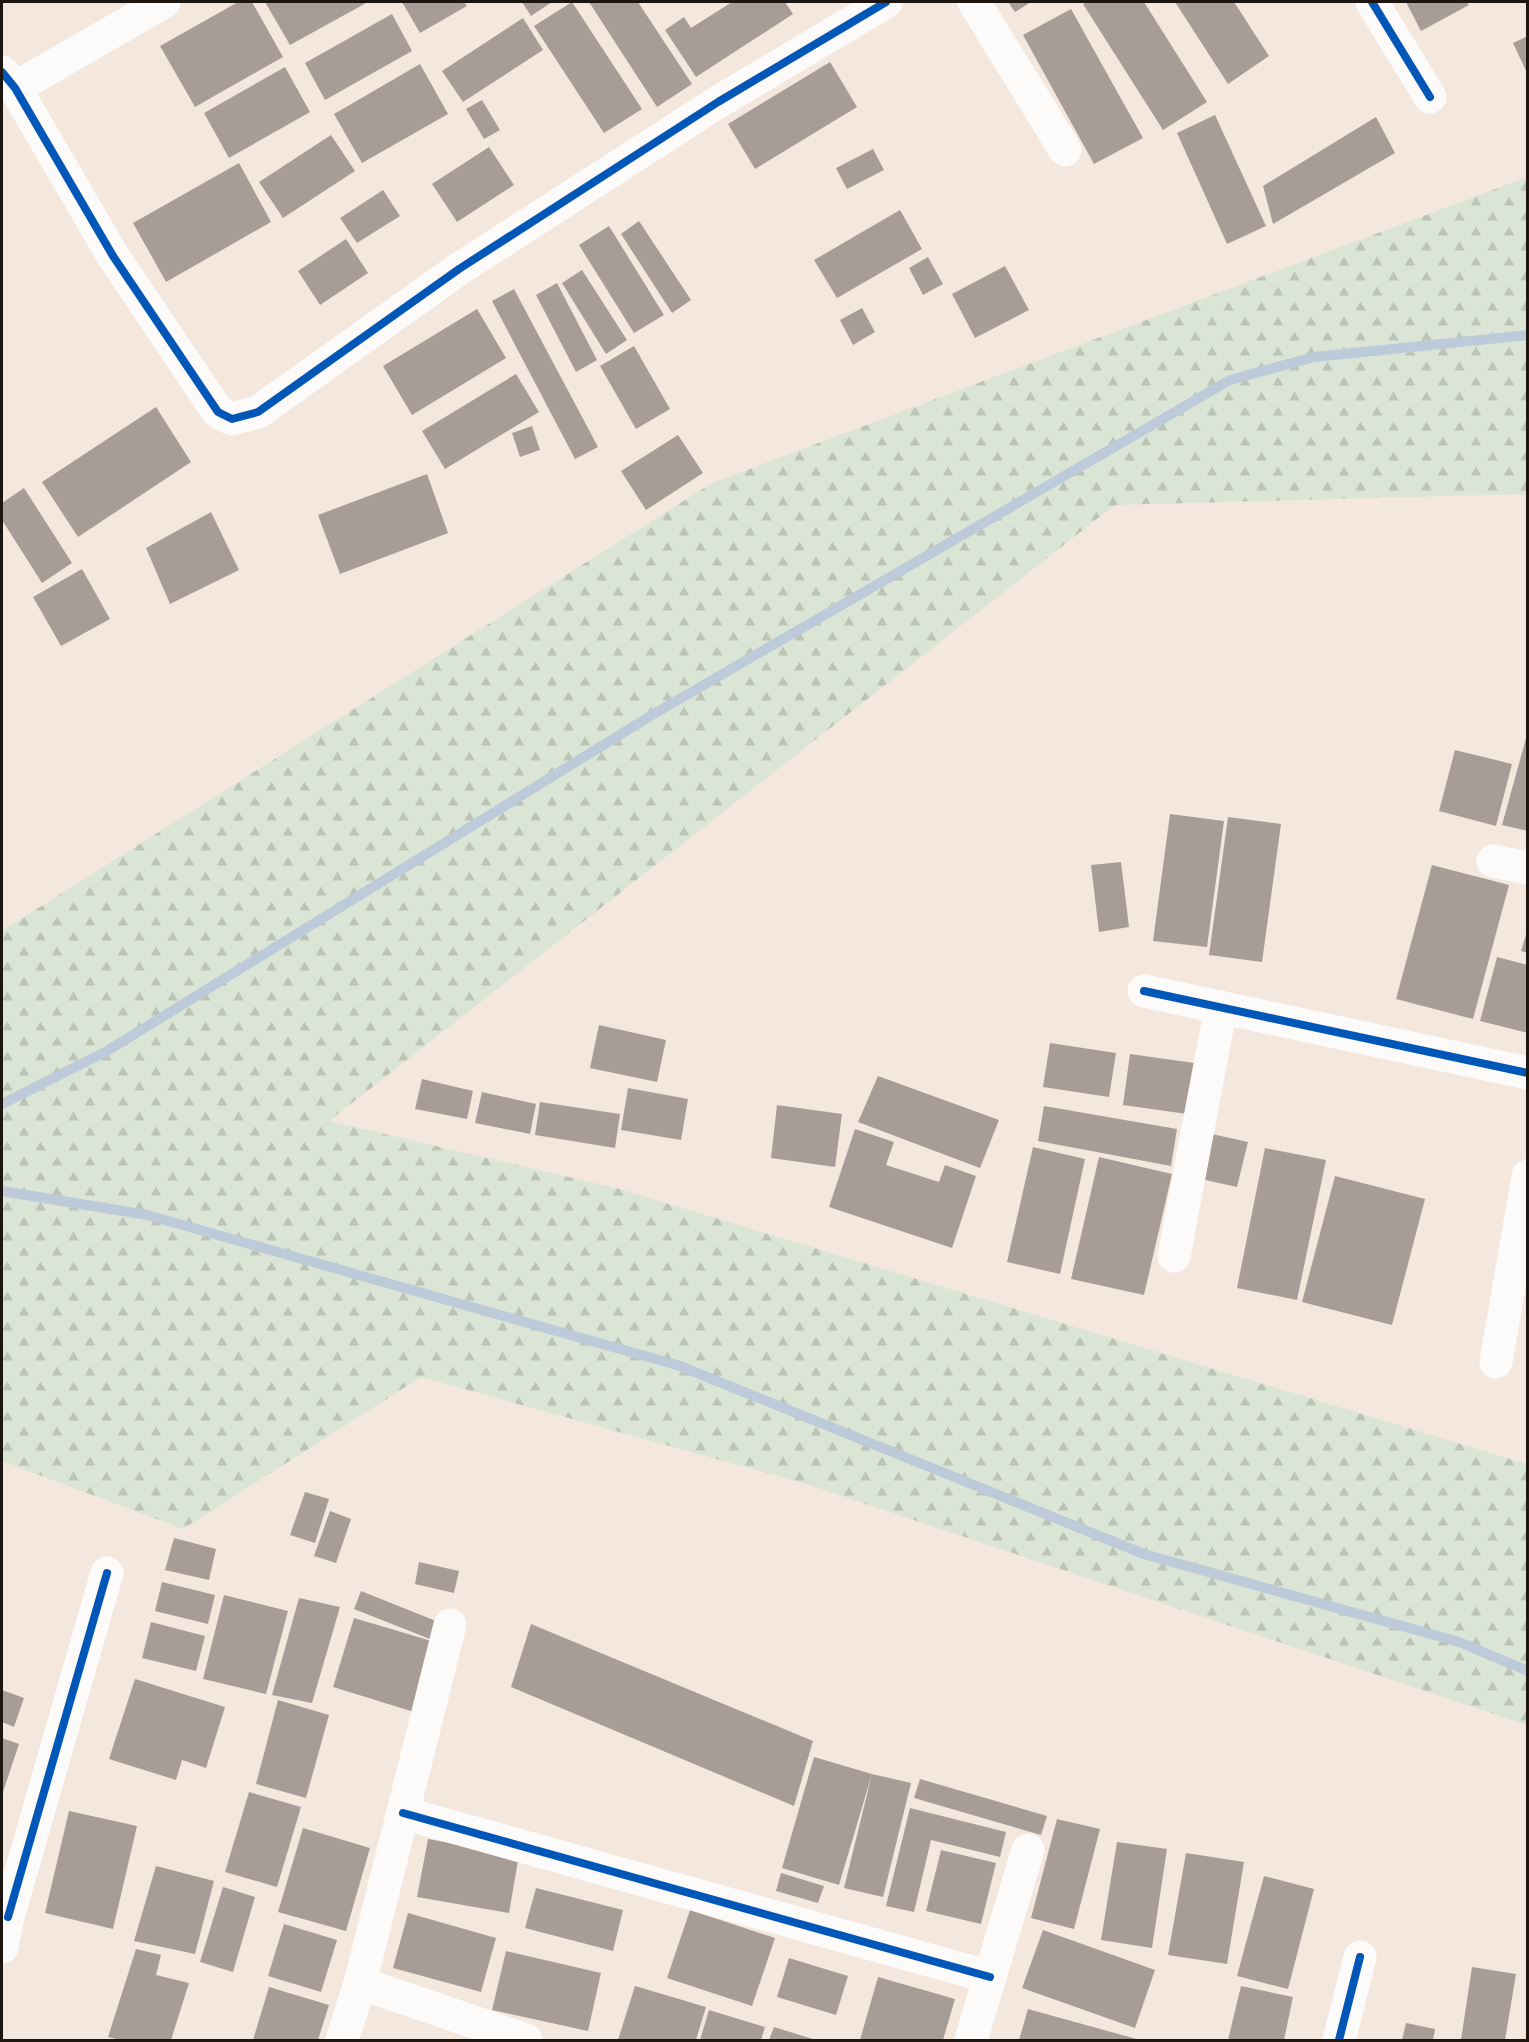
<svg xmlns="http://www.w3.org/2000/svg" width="1529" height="2042" viewBox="0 0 1529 2042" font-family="'Fira Sans',sans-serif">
<defs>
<pattern id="forest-firs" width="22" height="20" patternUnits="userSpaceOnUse" patternTransform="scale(1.5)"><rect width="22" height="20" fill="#dbe5d6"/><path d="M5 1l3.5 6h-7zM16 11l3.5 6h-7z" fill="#bcc4b6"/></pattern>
</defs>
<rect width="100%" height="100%" fill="#f4e7de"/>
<path fill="url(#forest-firs)" d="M1527 177V494L1115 505 329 1121 620 1189 1527 1464V1725L803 1483 421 1377 183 1529 2 1461V931L712 483Z"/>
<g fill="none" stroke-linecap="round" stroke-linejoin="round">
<path stroke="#bdcad9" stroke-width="10" d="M2 1104 107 1051 652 715 1230 380 1314 357 1528 335
M2 1191 147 1215 680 1366 1144 1554 1459 1642 1528 1671"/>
</g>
<path fill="#a89d96" d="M238 2H252L283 57 195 107 160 46Z
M265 2H368L290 45Z
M402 2H464L467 6 420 33Z
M522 2H552L531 16Z
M572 2 642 109 604 133 534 26Z
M589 2H638L692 84 657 107Z
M732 2H785L793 14 696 77 665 30 684 17 691 28Z
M1008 2H1031L1015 12Z
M1087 2H1144L1207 102 1163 130 1083 4Z
M1175 2H1234L1269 56 1228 84Z
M1406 2H1467L1469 5 1421 31Z
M1071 9 1143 138 1094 164 1023 35Z
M392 14 412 51 325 100 305 63Z
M523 18 543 50 463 102 442 71Z
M1528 36V75L1513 43Z
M830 62 857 107 755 169 728 124Z
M420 64 448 114 362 163 334 114Z
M285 67 310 112 229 158 204 113Z
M482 100 500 130 484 139 466 109Z
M1215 115 1266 226 1227 244 1177 133Z
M1376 117 1395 153 1273 224 1263 186Z
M331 135 355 171 283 218 259 182Z
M489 147 514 185 457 222 432 184Z
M873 149 884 170 847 189 836 168Z
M239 163 271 222 166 282 133 223Z
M383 190 400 216 357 243 340 218Z
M900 210 922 249 837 298 814 260Z
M639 221 691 300 672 313 621 234Z
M609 226 664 315 634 333 579 245Z
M346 239 368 273 320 305 298 271Z
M928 257 943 284 923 295 909 268Z
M1005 266 1029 310 975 338 952 294Z
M582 270 627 340 606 354 562 283Z
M557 283 597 360 576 372 536 295Z
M514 289 598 447 575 459 492 301Z
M862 308 875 332 853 345 840 320Z
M477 309 506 358 412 415 383 366Z
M634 346 670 409 636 429 600 366Z
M516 374 539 412 445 469 422 431Z
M156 407 191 462 78 537 42 482Z
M532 426 540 450 520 457 512 433Z
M678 435 703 473 646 510 621 471Z
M427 474 448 533 340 574 318 515Z
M24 488 72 563 42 583 2 520V503Z
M211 512 239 570 170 604 146 548Z
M82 569 110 619 61 646 33 597Z
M1528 731V831L1502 825Z
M1455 750 1512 764 1496 826 1439 811Z
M1170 814 1224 821 1207 947 1153 941Z
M1228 817 1281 824 1262 962 1209 955Z
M1121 862 1129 927 1099 932 1091 865Z
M1432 865 1509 885 1473 1019 1396 999Z
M1528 928V953L1521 951Z
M1497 957 1528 965V1033L1480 1021Z
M599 1025 666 1040 657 1082 590 1068Z
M1050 1043 1116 1053 1109 1097 1043 1087Z
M1130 1054 1194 1063 1187 1114 1123 1105Z
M878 1076 999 1120 980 1168 858 1122Z
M422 1079 473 1091 467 1119 415 1109Z
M628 1088 688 1099 681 1140 621 1130Z
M482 1092 536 1104 530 1134 475 1123Z
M540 1102 620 1114 615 1148 535 1135Z
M777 1105 842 1114 835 1167 771 1158Z
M1044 1106 1177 1129 1171 1166 1038 1141Z
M855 1129 894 1142 886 1165 939 1182 945 1165 976 1176 952 1248 829 1207Z
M1203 1132 1248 1142 1237 1187 1192 1177Z
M1033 1147 1085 1159 1060 1274 1007 1262Z
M1265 1148 1326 1160 1297 1300 1237 1288Z
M1099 1157 1172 1174 1144 1295 1071 1279Z
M1335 1176 1425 1199 1392 1325 1302 1302Z
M305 1492 329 1499 315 1543 290 1535Z
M330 1511 351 1519 336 1563 314 1556Z
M174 1538 216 1549 209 1580 165 1570Z
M419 1562 459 1571 454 1593 415 1584Z
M162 1582 215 1595 208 1624 155 1611Z
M361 1591 441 1623 435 1641 354 1609Z
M224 1595 288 1611 266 1694 203 1679Z
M299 1598 340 1607 312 1703 272 1695Z
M354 1618 435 1642 414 1712 333 1687Z
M151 1622 205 1636 196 1671 142 1658Z
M531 1624 813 1741 794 1806 511 1687Z
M135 1679 225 1707 206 1768 182 1760 176 1780 109 1759Z
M2 1690 24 1698 14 1727 2 1722Z
M278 1700 329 1715 306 1798 256 1784Z
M2 1738 19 1744 2 1795Z
M814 1757 872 1774 839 1885 782 1868Z
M872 1774 911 1783 883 1897 844 1888Z
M920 1779 1047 1816 1041 1835 914 1798Z
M249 1792 301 1807 277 1887 225 1872Z
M910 1808 1006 1832 1000 1857 931 1840 914 1912 886 1906Z
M69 1811 137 1826 113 1929 45 1913Z
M1057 1819 1100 1829 1074 1929 1031 1918Z
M303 1828 370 1848 346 1931 278 1912Z
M428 1839 519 1855 509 1913 417 1897Z
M1117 1842 1167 1849 1152 1948 1101 1940Z
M941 1850 996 1863 981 1924 926 1911Z
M1186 1853 1244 1862 1227 1964 1168 1955Z
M156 1866 214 1881 195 1954 134 1941Z
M781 1873 824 1886 818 1903 776 1891Z
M1264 1876 1314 1889 1288 1989 1237 1976Z
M223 1887 255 1897 233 1972 200 1962Z
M536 1888 623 1910 613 1951 525 1928Z
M690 1910 775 1938 752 2006 667 1978Z
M408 1913 496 1938 481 1992 393 1968Z
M284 1924 337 1940 321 1992 268 1976Z
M1043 1930 1155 1970 1135 2028 1022 1988Z
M136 1949 161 1955 156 1975 189 1983 171 2040H121L108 2037Z
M506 1951 601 1973 588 2031 492 2010Z
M789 1958 848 1976 836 2015 777 1997Z
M1472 1967 1516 1974 1505 2040H1461Z
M878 1977 955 1999 943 2040H860Z
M635 1986 706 2007 696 2040H618Z
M1241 1986 1293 1997 1284 2040H1228Z
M269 1987 329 2005 318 2040H253Z
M1028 2009 1140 2040H1019Z
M709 2010 765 2027 761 2040H700Z
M1406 2023 1435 2029 1433 2040H1402Z
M774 2027 816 2040H769Z"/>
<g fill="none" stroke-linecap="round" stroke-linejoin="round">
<path stroke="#fdfbfa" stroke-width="33" d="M974 2 1065 150
M1372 2 1430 97
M2 72 15 88 113 256 218 412 232 419 258 412 459 269 718 102 886 2
M15 88 164 2
M1493 861 1528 868
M1144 991 1528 1073
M1174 1256 1221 1007
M1496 1362 1528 1176
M403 1813 990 1977
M2 1916 8 1917 2 1947
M8 1917 107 1573
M360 1983 526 2040
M342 2040 360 1983 450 1625
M971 2040 1028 1850
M1339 2040 1360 1957"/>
<g stroke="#fcf7f4" stroke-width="11">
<path id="cycleway" d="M1372 2 1430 97
M2 72 15 88 113 256 218 412 232 419 258 412 459 269 718 102 886 2
M1144 991 1528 1073
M403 1813 990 1977
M8 1917 107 1573
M1339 2040 1360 1957"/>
</g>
<use href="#cycleway" stroke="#0057b8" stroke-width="8"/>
</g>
<rect width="1529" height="2042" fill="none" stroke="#1d150f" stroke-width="6"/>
</svg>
